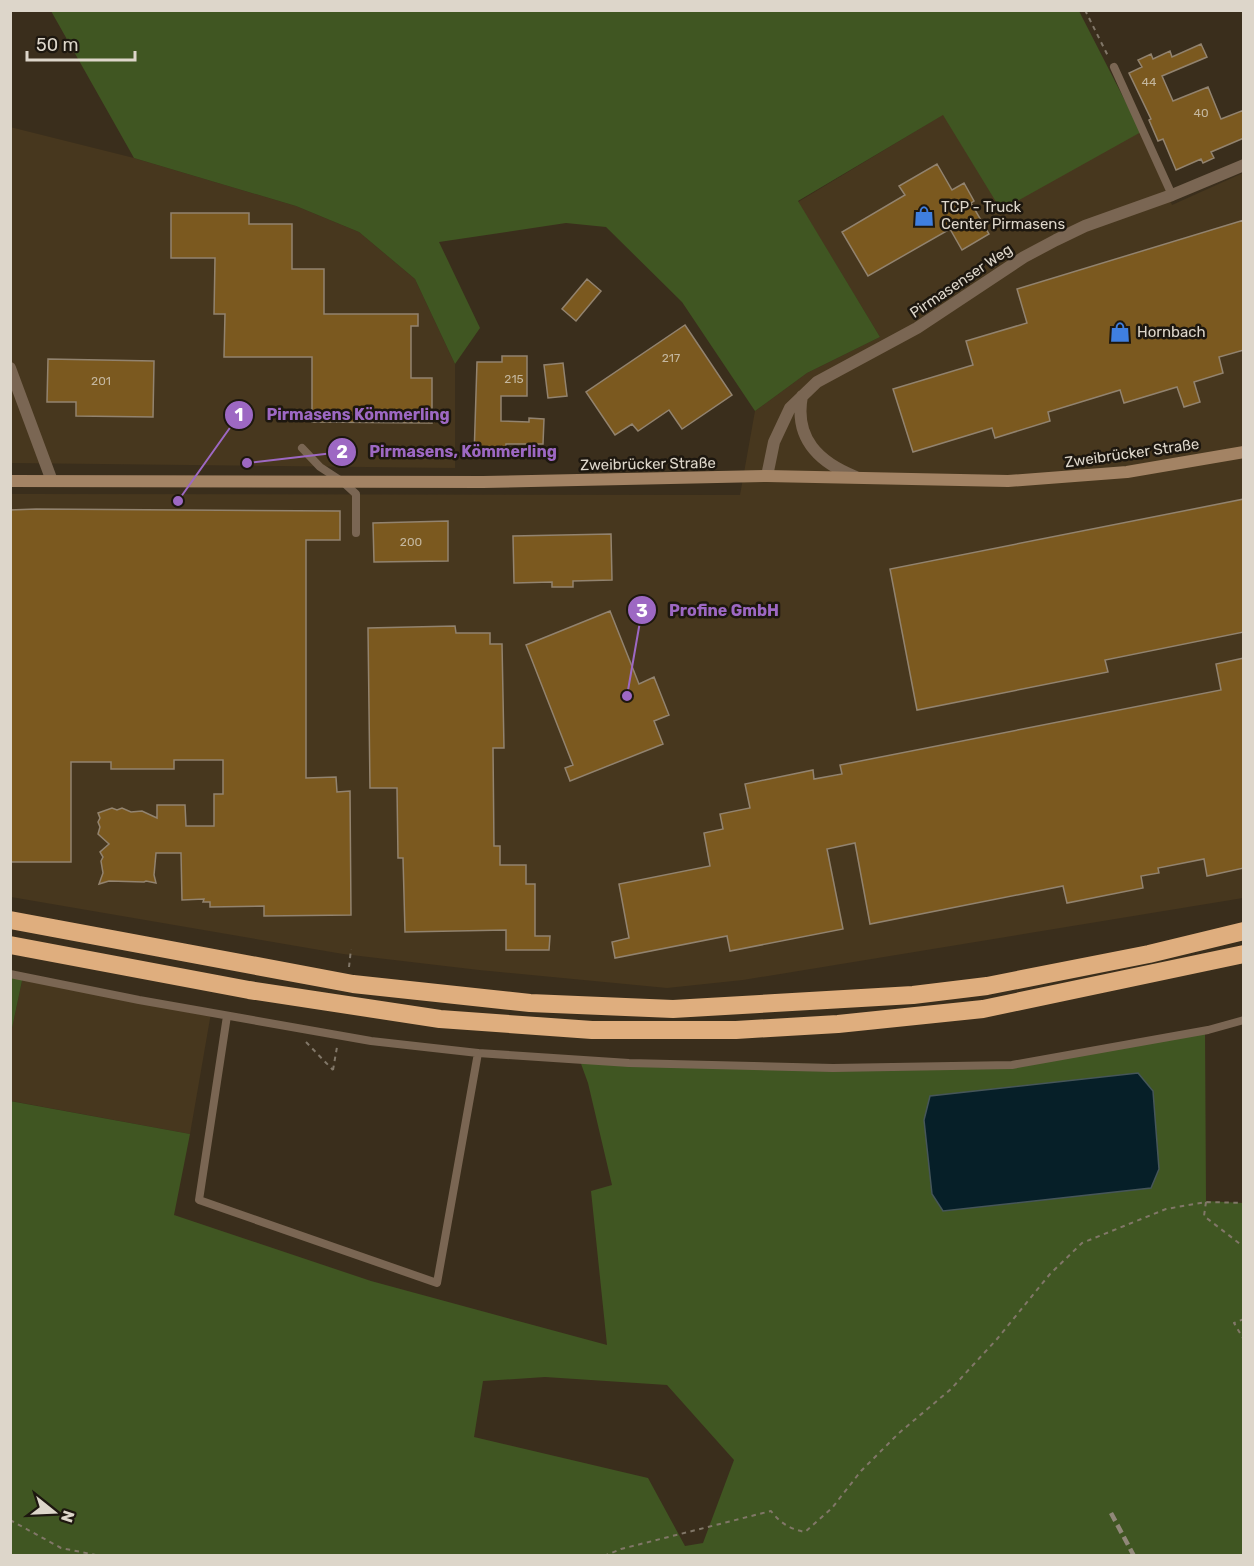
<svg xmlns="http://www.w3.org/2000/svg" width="1254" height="1566" viewBox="0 0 1254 1566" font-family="Rubik,sans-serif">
<rect width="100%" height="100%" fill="#3a2e1c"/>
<path fill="#47371e" d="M944 114 1141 132 1172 205 1243 173V898L743 980 667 988 479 970 343 954 11 897 10 494 740 495 755 411 807 373 880 337 798 202Z
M10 127 134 158 296 206 359 232 415 279 455 364V468L11 463Z
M23 976 211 1013 190 1134 11 1101V1033Z"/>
<path fill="#405622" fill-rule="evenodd" d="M51 11H1079L1141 132 1001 210 943 115 798 201 880 337 807 373 755 411 682 302 606 227 566 223 439 242 480 328 455 364 415 279 359 232 296 206 134 158Z
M11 974 23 976 11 1033Z
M1205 1030 1206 1201 1243 1203V1555H11L10 1101 190 1134 174 1215 371 1281 607 1345 591 1191 612 1185 588 1083 580 1061 986 1066ZM545 1377 667 1385 734 1460 703 1543 685 1546 648 1478 474 1437 483 1381Z"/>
<path fill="#061f28" stroke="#465659" stroke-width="1.5" d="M1138 1073 1153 1091 1159 1169 1151 1188 943 1211 932 1194 924 1120 930 1096Z"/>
<path fill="#7b591f" stroke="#92836f" stroke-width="1.5" d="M1201 44 1207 57 1162 76 1173 101 1208 87 1221 119 1244 110V138L1211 152 1214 158 1203 163 1201 159 1176 170 1163 139 1158 141 1149 120 1151 119 1129 73 1142 67 1138 60 1151 54 1153 59 1170 51 1172 57Z
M937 164 952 190 964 183 974 201 971 203 989 234 962 250 950 229 868 276 842 232 905 195 899 186Z
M171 213H249V224H292V269H324V314H418V326H411V378H432V423L312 422V357H224L225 314H214L215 258H171Z
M1244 220V350L1219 357 1223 373 1194 382 1200 402 1184 407 1177 387 1124 403 1120 390 1048 412 1050 421 995 438 992 428 913 452 893 389 973 365 966 341 1027 323 1017 289Z
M587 279 601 291 576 321 562 309Z
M685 325 732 395 682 429 669 410 638 431 632 424 615 435 586 392Z
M502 356H527V396H501V421L529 422V418L544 419 543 444H506L505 458 474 457 477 362H502Z
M48 359 154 361 153 417 76 416V402H47Z
M563 363 567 396 548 398 544 365Z
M1244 499V632L1105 660 1108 672 917 710 890 569Z
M36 509 340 511V540H306V778L336 777 337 792 350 791 351 915 264 916V906L210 907V902H203L204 899 182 900 181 853H156L154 875 156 883 146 881 144 882 109 881 99 884 103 873 101 861 103 857 100 852 109 844 98 834 100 827 98 822 100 818 98 813 112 808 117 810 122 808 131 812 142 811 157 818V805H185L186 826H214V794H223V760H174V769H111V762H71V862H10V510Z
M448 521V561L374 562 373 523Z
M611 534 612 580 573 581V587H552V582L514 583 513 536Z
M610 611 639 684 654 677 669 715 654 721 663 744 570 781 565 768 573 765 526 645Z
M455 626 456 633H490V644H502L504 748H493L494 846H500V865H526V884H535V936H550L549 950H506V930L405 932 403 858H398L397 788H370L368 628Z
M1244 658V868L1207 876 1204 859 1158 868 1159 873 1141 876 1143 888 1067 903 1063 886 870 924 855 843 827 849 843 929 730 951 727 936 615 958 612 942 629 938 619 884 710 866 704 833 723 829 720 814 750 808 745 784 813 770 814 779 842 774 840 765 1221 690 1216 664Z"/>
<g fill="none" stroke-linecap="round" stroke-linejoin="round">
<path stroke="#817768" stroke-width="2" stroke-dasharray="4.5 4.5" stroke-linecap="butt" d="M1085 10 1108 56
M349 967 351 949
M306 1042 333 1070
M333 1070 337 1047
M1206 1202 1204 1216 1244 1247
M1244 1319 1234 1323 1244 1340
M10 1520 61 1548 101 1556
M604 1556 621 1549 771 1511C780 1523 790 1529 805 1532L832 1508 861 1471 899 1433 951 1389 997 1339 1050 1274 1082 1243 1166 1209 1206 1202 1244 1203"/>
<path stroke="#7a6653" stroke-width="8" d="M1114 67 1172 195
M302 448 320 467 343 482 356 494V533
M10 974 139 1000 371 1041 478 1053 629 1063 833 1068 1012 1065 1208 1030 1244 1020
M227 1016 199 1200 437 1283 478 1053"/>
<path stroke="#7a6653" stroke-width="12" d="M10 368 52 481
M802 396C794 438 818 462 856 477
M767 476 774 442 790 408 817 382 917 328 1024 257 1056 240 1085 226 1172 195 1244 165"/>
<path stroke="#a38364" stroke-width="12" d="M10 481 483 482 767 476 1008 481 1127 472 1244 452"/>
<path stroke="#dfae7e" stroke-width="18" d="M10 920 353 984 530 1003 673 1009 913 995 987 986 1149 954 1244 931
M10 945 249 990 440 1019 592 1030H736L838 1024 983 1009 1244 954"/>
<path stroke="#918879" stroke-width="4.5" stroke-dasharray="9 4.5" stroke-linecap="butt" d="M1111 1513 1134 1556"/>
</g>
<defs>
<g id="shop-bare" transform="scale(1.62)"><path d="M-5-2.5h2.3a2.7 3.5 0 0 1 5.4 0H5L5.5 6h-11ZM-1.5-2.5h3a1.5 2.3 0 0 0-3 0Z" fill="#3f7fe0" stroke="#1d170f" stroke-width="2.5" paint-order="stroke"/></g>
</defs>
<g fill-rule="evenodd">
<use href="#shop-bare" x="924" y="216"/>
<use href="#shop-bare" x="1120" y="332"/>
</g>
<g text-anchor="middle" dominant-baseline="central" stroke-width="5" stroke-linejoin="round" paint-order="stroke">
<g font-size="12" fill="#c4b79f">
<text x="1149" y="82">44</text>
<text x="1201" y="113">40</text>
<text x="671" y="358">217</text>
<text x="514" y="379">215</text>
<text x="101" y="381">201</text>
<text x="411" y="542">200</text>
</g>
<g font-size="15" fill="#ddd6ca" stroke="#1d170f" text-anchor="start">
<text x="941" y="207">TCP - Truck<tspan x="941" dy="17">Center Pirmasens</tspan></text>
<text x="1137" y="332">Hornbach</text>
</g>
<g font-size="15" fill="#ddd6ca" stroke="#1d170f">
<text transform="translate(961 281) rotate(-34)">Pirmasenser Weg</text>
<text transform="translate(1132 453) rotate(-8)">Zweibrücker Straße</text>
<text transform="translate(648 464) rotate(-1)">Zweibrücker Straße</text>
</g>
</g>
<path fill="none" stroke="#9d68c3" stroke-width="2" d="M178 501L239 415M247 463L342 452M627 696L642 610"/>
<g fill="#9d68c3" stroke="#1d170f" stroke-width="2">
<circle cx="178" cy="501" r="6"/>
<circle cx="247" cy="463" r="6"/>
<circle cx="627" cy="696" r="6"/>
<circle cx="239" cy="415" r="15"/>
<circle cx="342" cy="452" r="15"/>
<circle cx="642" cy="610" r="15"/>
</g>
<g font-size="18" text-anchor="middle" font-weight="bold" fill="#fff">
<text x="239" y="421">1</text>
<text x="342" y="458">2</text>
<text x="642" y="617">3</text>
</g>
<g font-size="16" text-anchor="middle" font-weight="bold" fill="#9d68c3" stroke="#1d170f" stroke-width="5" stroke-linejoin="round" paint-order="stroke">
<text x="358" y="420">Pirmasens Kömmerling</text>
<text x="463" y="457">Pirmasens, Kömmerling</text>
<text x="724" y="616">Profine GmbH</text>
</g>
<rect width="1254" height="1566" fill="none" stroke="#ddd6ca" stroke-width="24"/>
<g transform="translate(54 1512) rotate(108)" stroke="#1d170f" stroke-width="4.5" paint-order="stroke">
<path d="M0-4.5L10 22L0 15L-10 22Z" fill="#ddd6ca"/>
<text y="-9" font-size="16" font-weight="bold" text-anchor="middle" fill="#ddd6ca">N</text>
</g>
<path d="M27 51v9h108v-9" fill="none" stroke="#ddd6ca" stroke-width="3"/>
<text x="36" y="51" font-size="18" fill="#ddd6ca" stroke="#1d170f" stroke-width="4.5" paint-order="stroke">50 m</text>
</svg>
